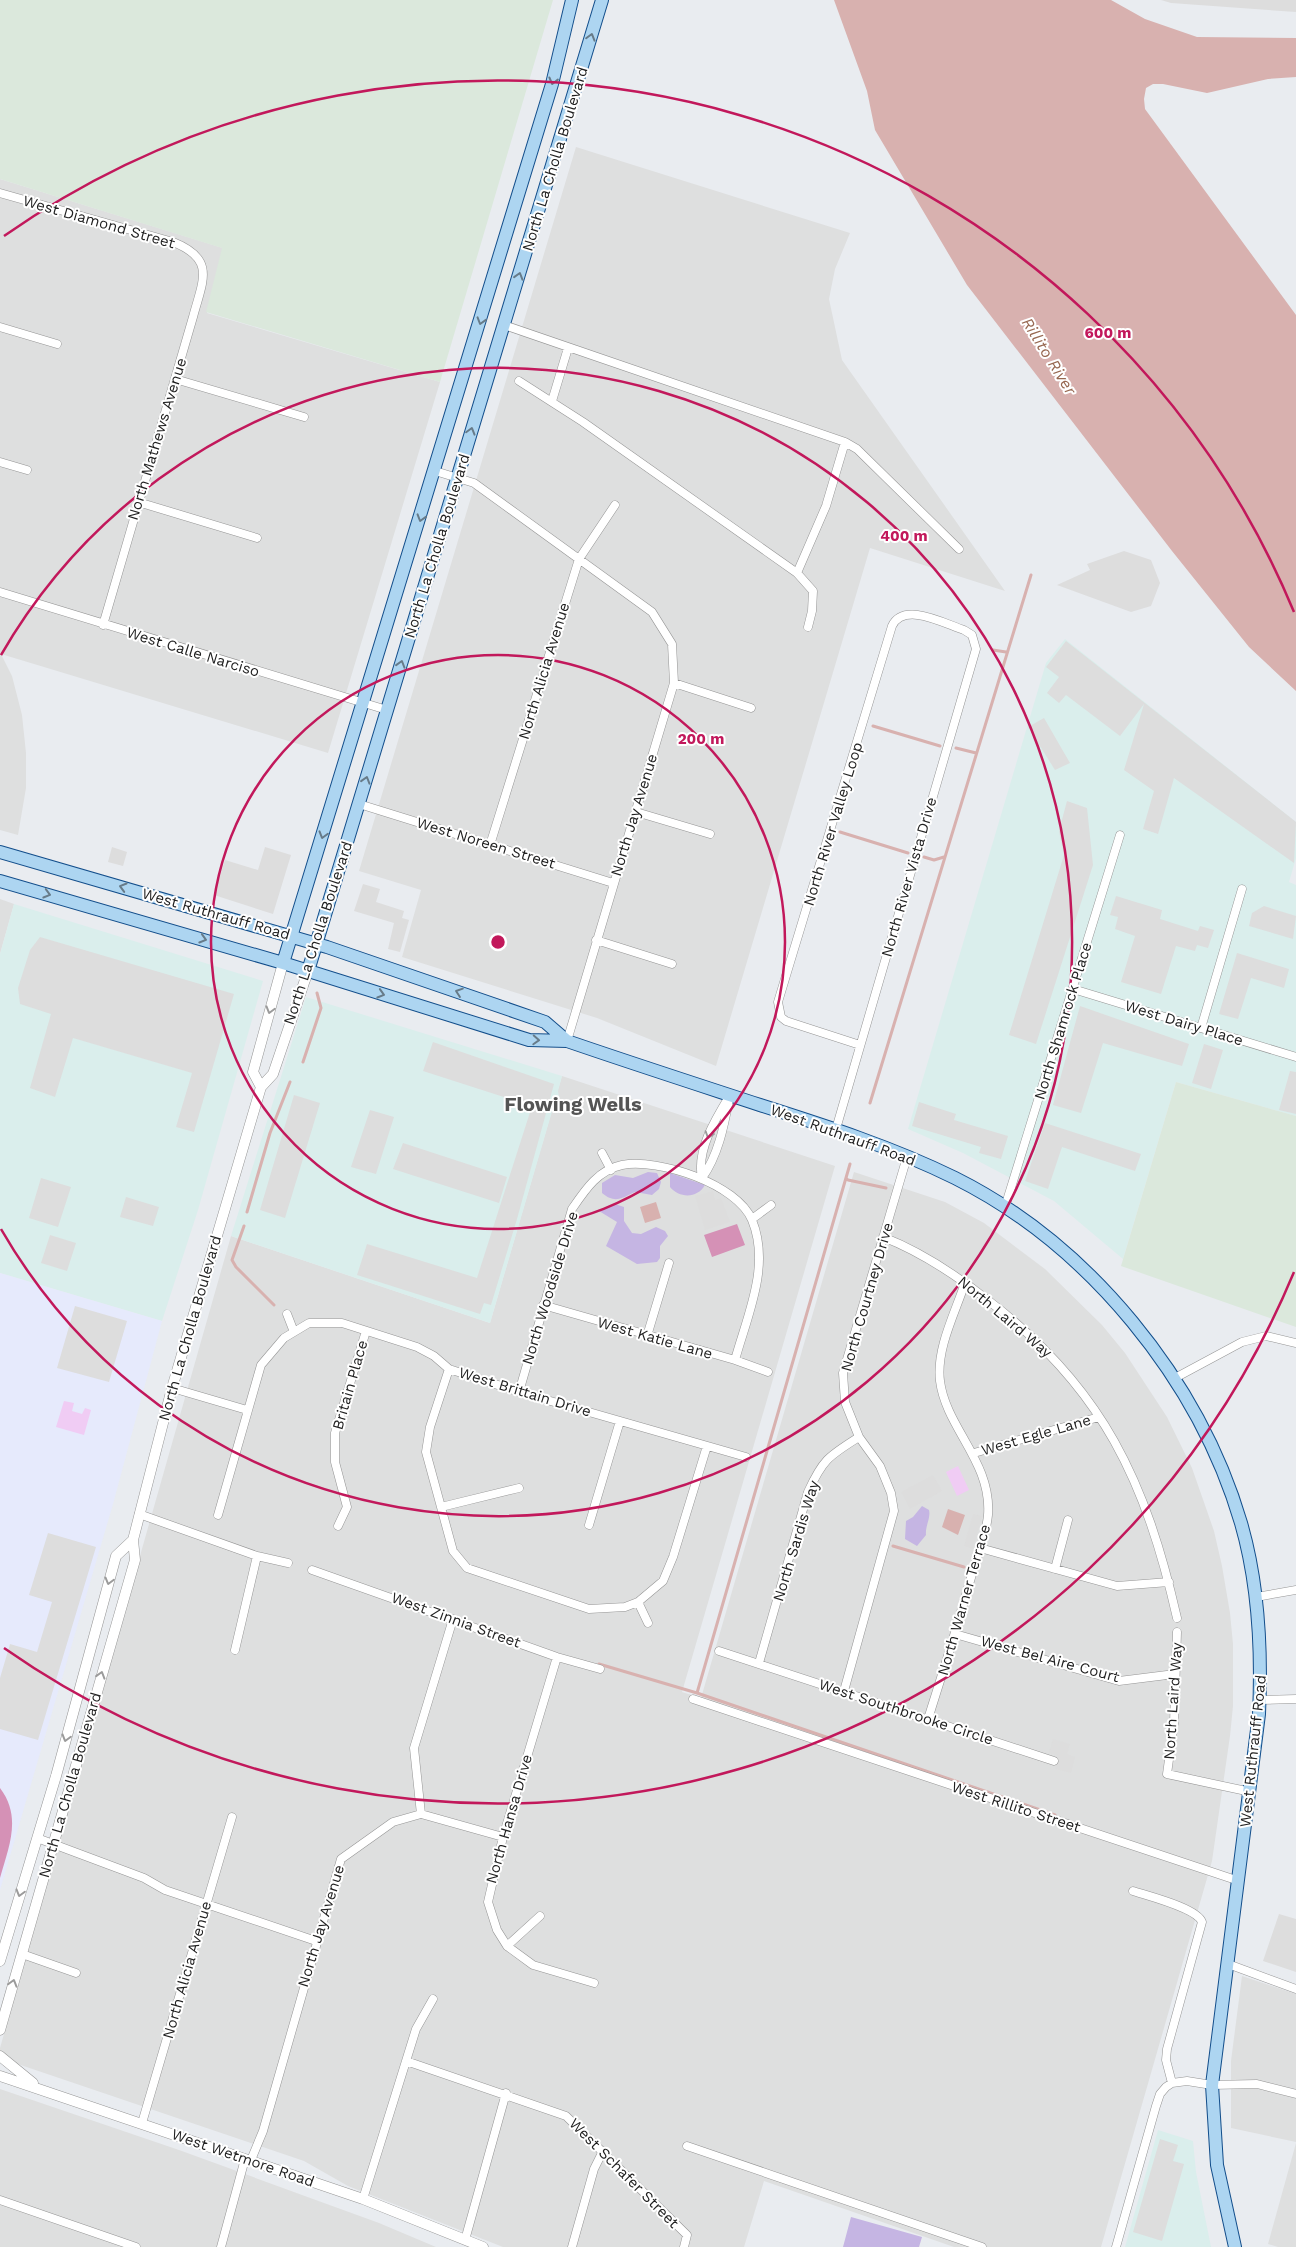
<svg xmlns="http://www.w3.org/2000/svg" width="1296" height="2247" viewBox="0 0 1296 2247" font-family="'Work Sans',sans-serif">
<rect width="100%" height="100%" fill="#e9ecf0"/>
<path fill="#dedfdf" d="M576 147 850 233 835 269 829 299 842 360 1005 591 870 548 716 1066 597 1018 402 957 421 890 359 871Z
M0 179 223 248 207 313 440 382 328 753 1 654 12 676 22 715 26 753V788L18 835 0 830Z
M0 899 14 904 0 954Z
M562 1076 835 1166 682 1692 701 1698 854 1172 945 1202 984 1223 1045 1269 1102 1325 1125 1353 1167 1417 1192 1468 1214 1531 1222 1566 1230 1613 1233 1644V1706L1230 1736 1212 1861 1101 2247H954L764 2181 744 2247H503L348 2186 304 2161 0 2058V2048L231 1236 490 1323Z
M1242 1976 1296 1994V2142L1231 2128V2061Z
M0 2089 179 2150 379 2223 436 2247H0Z
M1296 2143V2247H1278L1268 2244Z"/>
<path fill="#daeeec" d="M1065 639 1296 822V858L1289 882 1296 885V1116L1176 1082 1123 1259 1054 1201 963 1153 908 1129 1046 663Z
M14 904 263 981 198 1210 162 1321 0 1273V954Z
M306 997 562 1076 558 1091 559 1097 556 1098 490 1323 231 1236Z
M1158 2130 1193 2141 1196 2172 1211 2247H1125Z"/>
<path fill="#dbe8dc" d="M0 0H553L440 382 206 312 222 248 0 179Z
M1176 1082 1296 1116V1327L1121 1266Z"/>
<path fill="#e6eafc" d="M0 1273 162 1321 113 1504 0 1890Z"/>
<path fill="#c5b5e3" d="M648 1172 657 1173 661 1182 659 1189 652 1195 635 1192C622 1198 615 1204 602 1193V1183L615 1175 633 1178Z
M670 1173 705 1185C697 1199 679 1198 670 1187Z
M615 1204 624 1207V1221L632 1233 641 1234 656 1227 665 1231 668 1236 660 1246V1258L657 1262 637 1264 606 1246 617 1222 599 1211Z
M922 1506 929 1510C931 1518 925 1526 926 1535L917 1546 905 1539 906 1521 913 1517Z
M851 2217 922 2237 919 2247H843Z"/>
<path fill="#f0ccf4" d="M64 1401 74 1403 72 1411 82 1414 85 1408 91 1410 84 1435 56 1427Z
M958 1466 969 1490 957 1496 946 1472Z"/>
<path fill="#d591b6" d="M737 1224 745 1245 712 1257 704 1235Z
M0 1788C22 1817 9 1846 0 1878Z"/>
<path fill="#ddd" d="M1161 0H1296V12L1171 3Z
M1124 551 1151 560 1160 583 1151 606 1131 612 1057 585 1090 570 1087 564Z
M1066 641 1296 822 1294 863 1174 778 1158 834 1143 829 1154 791 1124 770 1144 704 1120 736 1066 695 1059 703 1047 693 1059 677 1046 667Z
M1044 718 1070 763 1055 770 1028 727Z
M1067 801 1087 808 1093 865 1036 1044 1009 1035 1064 855 1059 831Z
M112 847 127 852 123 866 108 862Z
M265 847 291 855 273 914 214 895 225 860 258 870Z
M363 884 380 889 376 902 404 911 402 918 409 920 400 952 388 949 394 923 354 911Z
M1116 896 1162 910 1160 919 1198 931 1200 926 1214 930 1208 948 1197 945 1195 951 1176 946 1161 994 1121 982 1135 936 1115 929 1118 917 1110 915Z
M1264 906 1296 916 1293 939 1249 926 1252 913Z
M40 937 234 994 194 1132 176 1127 192 1073 73 1038 55 1097 30 1088 51 1014 20 1004 18 988 30 950Z
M1237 953 1289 969 1284 988 1251 978 1238 1019 1219 1014Z
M1080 1006 1189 1044 1182 1066 1103 1043 1081 1113 1053 1105Z
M433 1042 554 1084 517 1219 491 1305 484 1303 480 1314 357 1275 367 1244 477 1278 532 1106 423 1071Z
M1204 1044 1223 1050 1211 1089 1192 1083Z
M1290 1071 1296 1072V1114L1279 1110Z
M294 1095 320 1103 285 1218 260 1210Z
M919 1102 956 1114 954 1120 1008 1136 1001 1159 979 1153 981 1147 912 1126Z
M370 1110 394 1117 376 1174 351 1167Z
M1045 1123 1141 1154 1135 1171 1062 1147 1048 1189 1025 1181Z
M403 1143 507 1177 499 1203 393 1169Z
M41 1178 71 1187 58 1227 29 1218Z
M713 1191 715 1200 721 1198 730 1222 705 1230 695 1196Z
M126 1197 159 1207 153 1226 120 1217Z
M50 1235 76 1243 67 1271 41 1263Z
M75 1306 127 1321 109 1382 57 1368Z
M933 1475 942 1491 910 1509 901 1492Z
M973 1514 982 1516 973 1549 964 1546Z
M48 1533 96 1547 38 1740 0 1729V1678L10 1644 37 1652 52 1602 29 1595Z
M1053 1739 1070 1744 1067 1754 1075 1757 1071 1773 1055 1769 1058 1756 1049 1753Z
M1279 1914 1296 1919V1972L1263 1961Z
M1160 2139 1178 2145 1173 2161 1184 2164 1162 2241 1133 2232Z"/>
<path fill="#d8b1af" d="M834 0H1111L1145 19 1197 37 1296 38V77L1268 79 1207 93 1163 84H1153L1146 88 1144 99 1145 109 1296 315V691L1249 647 1172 551 967 285 875 130 867 91Z
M656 1202 661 1218 645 1223 640 1207Z
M948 1509 965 1515 958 1535 942 1527Z"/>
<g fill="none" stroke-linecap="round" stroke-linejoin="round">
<path stroke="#d8b1af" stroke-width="3" d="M993 650 1006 652
M873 726 940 746
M956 748 976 753
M840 832 908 853
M924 857 934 860 944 857
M303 1062 321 1008 317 993
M870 1103 1031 575
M846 1178 848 1180 886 1188
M247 1212 270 1133 290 1082
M244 1226 232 1260 236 1267 274 1305
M893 1546 964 1567
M599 1664 697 1693 1055 1815
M697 1693 850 1164"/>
<g stroke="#959595" stroke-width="9">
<path id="minor" d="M0 193 173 242C216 259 203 280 193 317L103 625
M504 325 845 442 857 449 959 549
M0 327 57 344
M175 379 304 417
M519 381 583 422 797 573 813 591 812 611 808 627
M552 401 568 348
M0 462 27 470
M435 471 474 483 652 612 672 644 674 683 567 1041
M138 502 257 538
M797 573 826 506 845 442
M0 592 387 710
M674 683 751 708
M359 804 613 883
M636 812 710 834
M490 845 579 559 615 505
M596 940 672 964
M1073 989 1296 1057
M1201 1028 1242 889
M836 1129 976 649 972 635 964 630C945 624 904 601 892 626L778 1002 781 1017 786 1021 860 1045
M602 1153 611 1170
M702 1178C696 1150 716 1118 730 1095
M702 1178C718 1156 724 1126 729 1100
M1005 1207 1120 835
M752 1219 771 1205
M883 1237C922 1252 956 1275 989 1301 1103 1388 1146 1482 1177 1618
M543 1305 735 1360 768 1372
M287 1314 294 1332
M647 1336 669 1263
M449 1369 430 1427 426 1452 453 1551 467 1568 589 1609 625 1607 638 1602 663 1581 673 1557 707 1446
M1175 1378 1242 1342 1266 1336 1296 1343
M172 1388 247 1410
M519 1392 572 1209C585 1190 598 1170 622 1165 659 1158 737 1184 752 1220 771 1266 747 1316 735 1360
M974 1453 1099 1417
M441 1507 519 1488
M139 1514 257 1556 288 1563
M218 1515 261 1365 284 1338 309 1323H342L417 1347 434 1356 449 1369 519 1392 746 1457
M589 1525 620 1421
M338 1526 347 1507 335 1462V1433L366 1331
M980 1548 1117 1586 1169 1582
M1055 1569 1068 1520
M312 1570 557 1657 600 1669
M1256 1597 1296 1590
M638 1602 648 1623
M1177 1632 1174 1723 1167 1774 1251 1792
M955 1634 1119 1681 1175 1674
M235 1650 257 1556
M719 1651 1054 1761
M557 1657 503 1837 488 1902 497 1930 507 1946 533 1965 594 1983
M759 1663 808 1492C823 1459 829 1456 859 1437
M844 1691 894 1511 891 1493 880 1466 859 1437 845 1402 843 1373 907 1157
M693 1699 1239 1881
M1260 1700 1296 1699
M928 1719C943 1673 957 1627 970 1581 976 1560 986 1537 988 1515 992 1462 946 1428 940 1381 936 1349 955 1313 965 1283
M421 1814 503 1837
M37 1838 144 1878 165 1890 316 1941
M1133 1891C1148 1896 1197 1908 1202 1922L1167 2049 1166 2060 1172 2083
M507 1946 540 1916
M22 1954 76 1973
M1228 1964 1296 1989
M406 2061 566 2116 687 2235 684 2247
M142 2123 232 1817
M687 2146 982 2247
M251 2160 263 2131 341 1859 393 1822 421 1814 414 1748 453 1619
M363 2199 416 2029 433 1999
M0 2200 136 2247
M465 2240 506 2093
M221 2247 245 2159
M572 2247 594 2169 603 2151
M1116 2247 1156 2106 1160 2094 1166 2087 1172 2083 1187 2081 1212 2085 1257 2084 1296 2094"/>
</g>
<g stroke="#959595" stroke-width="11">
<path id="tertiary" d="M261 1087 253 1072 283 963
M0 1961 56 1776 116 1556 133 1540
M0 2030 135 1560 133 1540 172 1388 261 1087 273 1074 308 971
M0 2056 33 2083
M0 2076 363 2199 483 2247"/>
</g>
<g stroke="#134e8b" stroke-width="14">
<path id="primary" d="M0 852 327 947 545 1022 567 1041
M0 881 283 963 529 1040 567 1041C631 1063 696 1084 760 1105 826 1126 892 1147 955 1178 1089 1245 1199 1380 1241 1523 1259 1585 1262 1650 1259 1714L1212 2085 1217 2165 1235 2247
M283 963 552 84 572 0
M308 971 602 0"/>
</g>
<use href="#minor" stroke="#fff" stroke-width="8"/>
<use href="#tertiary" stroke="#fff" stroke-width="10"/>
<use href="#primary" stroke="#add5f1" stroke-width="12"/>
</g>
<defs><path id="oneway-chevron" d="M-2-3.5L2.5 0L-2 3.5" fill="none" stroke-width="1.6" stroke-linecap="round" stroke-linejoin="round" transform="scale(1.25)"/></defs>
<g stroke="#677b89">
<use href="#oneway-chevron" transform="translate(591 37) rotate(-74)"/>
<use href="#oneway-chevron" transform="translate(553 81) rotate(104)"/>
<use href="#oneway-chevron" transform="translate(519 276) rotate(-73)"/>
<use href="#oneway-chevron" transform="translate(481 321) rotate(107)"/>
<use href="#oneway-chevron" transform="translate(471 431) rotate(-74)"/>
<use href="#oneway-chevron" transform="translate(421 518) rotate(107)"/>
<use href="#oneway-chevron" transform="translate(401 664) rotate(-73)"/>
<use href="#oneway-chevron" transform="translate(366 780) rotate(-73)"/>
<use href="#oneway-chevron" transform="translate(323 835) rotate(106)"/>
<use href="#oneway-chevron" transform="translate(123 887) rotate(-164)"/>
<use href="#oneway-chevron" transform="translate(47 894) rotate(16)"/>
<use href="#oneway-chevron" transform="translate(203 939) rotate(17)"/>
<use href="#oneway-chevron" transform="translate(459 992) rotate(-161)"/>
<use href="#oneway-chevron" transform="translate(381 994) rotate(17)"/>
<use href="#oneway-chevron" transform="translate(536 1040) rotate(3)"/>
</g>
<g stroke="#9b9b9b">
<use href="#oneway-chevron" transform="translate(270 1010) rotate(106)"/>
<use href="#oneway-chevron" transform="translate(709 1135) rotate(108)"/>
<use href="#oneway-chevron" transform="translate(109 1581) rotate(105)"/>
<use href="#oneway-chevron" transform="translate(101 1675) rotate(-73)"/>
<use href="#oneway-chevron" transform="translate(66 1738) rotate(106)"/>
<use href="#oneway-chevron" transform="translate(20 1893) rotate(106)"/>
<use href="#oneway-chevron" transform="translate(13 1983) rotate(-74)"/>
</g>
<g fill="none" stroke="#c2185b" stroke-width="2.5">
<circle cx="498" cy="942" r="287"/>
<path d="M1 655A574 574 0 1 1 1 1229"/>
<path d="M1294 1272A862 862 0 0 1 4 1648M4 236A862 862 0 0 1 1294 612"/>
</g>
<g text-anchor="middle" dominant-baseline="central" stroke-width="4" stroke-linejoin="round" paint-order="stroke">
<g font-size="15" fill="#212121" stroke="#fff">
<text transform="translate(555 159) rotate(-73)">North La Cholla Boulevard</text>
<text transform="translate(99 222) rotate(16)">West Diamond Street</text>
<text transform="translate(157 439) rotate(-73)">North Mathews Avenue</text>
<text transform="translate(437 546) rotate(-73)">North La Cholla Boulevard</text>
<text transform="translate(193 652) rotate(17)">West Calle Narciso</text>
<text transform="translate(544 671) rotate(-73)">North Alicia Avenue</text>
<text transform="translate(634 815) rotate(-73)">North Jay Avenue</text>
<text transform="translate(833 824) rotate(-73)">North River Valley Loop</text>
<text transform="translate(486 843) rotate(17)">West Noreen Street</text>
<text transform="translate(909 877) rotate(-74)">North River Vista Drive</text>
<text transform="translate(216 914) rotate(16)">West Ruthrauff Road</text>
<text transform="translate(318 933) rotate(-72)">North La Cholla Boulevard</text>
<text transform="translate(1063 1021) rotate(-73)">North Shamrock Place</text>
<text transform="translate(1184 1023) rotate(17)">West Dairy Place</text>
<text transform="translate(843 1135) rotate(20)">West Ruthrauff Road</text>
<text transform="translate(550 1288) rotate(-73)">North Woodside Drive</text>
<text transform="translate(867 1297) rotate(-74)">North Courtney Drive</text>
<text transform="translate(1005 1317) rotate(40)">North Laird Way</text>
<text transform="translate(190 1328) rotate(-74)">North La Cholla Boulevard</text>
<text transform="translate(655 1338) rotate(16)">West Katie Lane</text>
<text transform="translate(350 1385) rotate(-74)">Britain Place</text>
<text transform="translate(525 1392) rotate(17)">West Brittain Drive</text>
<text transform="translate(1036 1435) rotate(-16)">West Egle Lane</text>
<text transform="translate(796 1541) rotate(-73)">North Sardis Way</text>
<text transform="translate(964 1600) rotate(-74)">North Warner Terrace</text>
<text transform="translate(456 1620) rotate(20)">West Zinnia Street</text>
<text transform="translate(1050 1659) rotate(15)">West Bel Aire Court</text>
<text transform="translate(1173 1701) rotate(-86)">North Laird Way</text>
<text transform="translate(906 1712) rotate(18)">West Southbrooke Circle</text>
<text transform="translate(1253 1751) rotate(-84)">West Ruthrauff Road</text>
<text transform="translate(70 1785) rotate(-74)">North La Cholla Boulevard</text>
<text transform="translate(1016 1807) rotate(18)">West Rillito Street</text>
<text transform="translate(509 1819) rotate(-74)">North Hansa Drive</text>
<text transform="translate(321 1926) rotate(-73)">North Jay Avenue</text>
<text transform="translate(187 1970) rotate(-74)">North Alicia Avenue</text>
<text transform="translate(243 2158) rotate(19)">West Wetmore Road</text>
<text transform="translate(624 2173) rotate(45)">West Schafer Street</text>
</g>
<g font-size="16" font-style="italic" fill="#976851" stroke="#fff">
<text transform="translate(1049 356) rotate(58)">Rillito River</text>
</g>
<g font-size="20" font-weight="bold" fill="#545454" stroke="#fff">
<text x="573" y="1104">Flowing Wells</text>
</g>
</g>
<circle cx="498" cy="942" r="8" fill="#c2185b" stroke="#fff" stroke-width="2.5"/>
<g font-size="15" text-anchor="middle" font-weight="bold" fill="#c2185b" stroke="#fff" stroke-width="4" stroke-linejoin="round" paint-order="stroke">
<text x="1108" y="338">600 m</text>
<text x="904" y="541">400 m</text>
<text x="701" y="744">200 m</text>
</g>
</svg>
